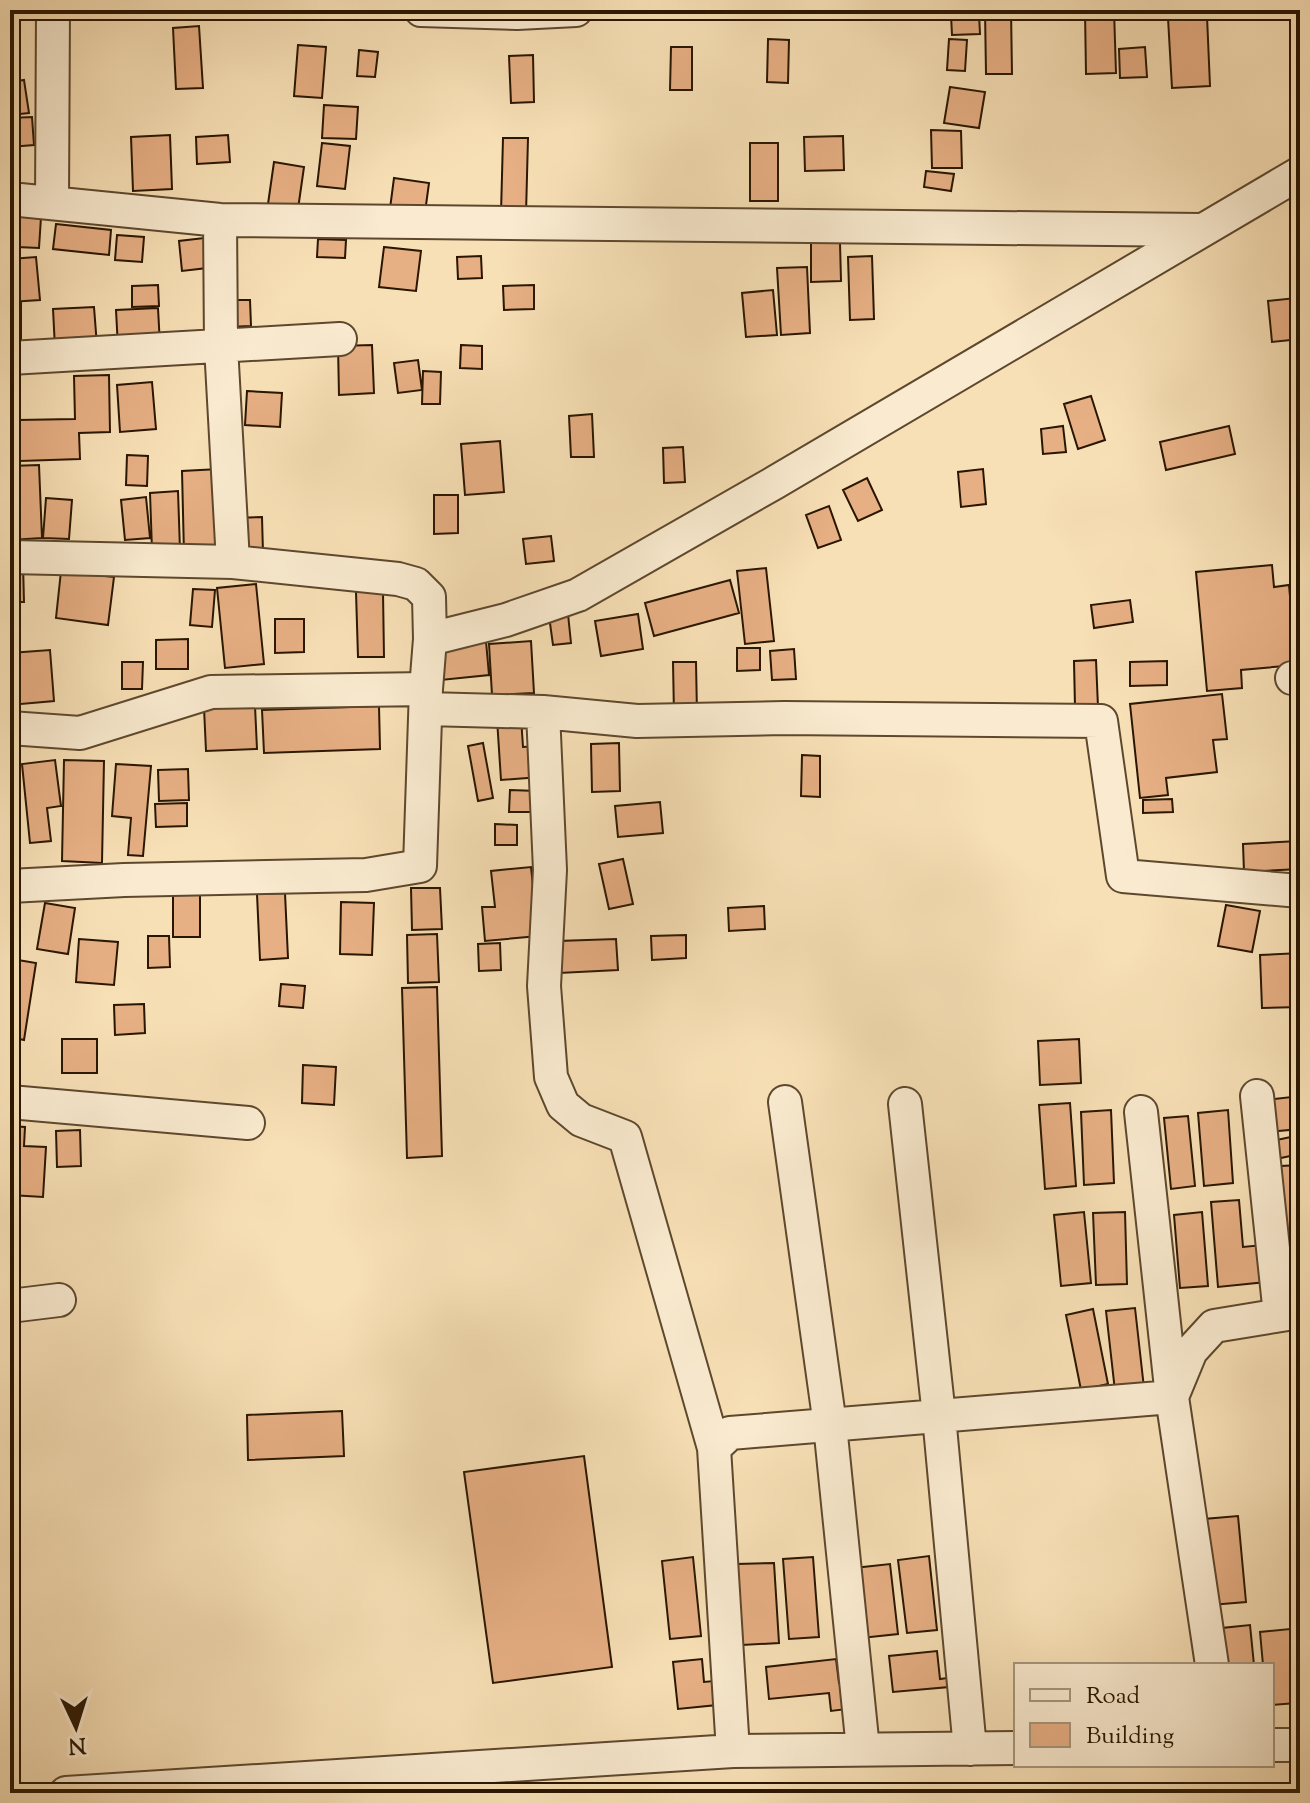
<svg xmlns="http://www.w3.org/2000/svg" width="1310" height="1803" viewBox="0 0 1310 1803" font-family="'Sorts Mill Goudy',serif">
<rect width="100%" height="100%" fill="#f8e0b6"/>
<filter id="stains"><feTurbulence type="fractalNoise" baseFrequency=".0025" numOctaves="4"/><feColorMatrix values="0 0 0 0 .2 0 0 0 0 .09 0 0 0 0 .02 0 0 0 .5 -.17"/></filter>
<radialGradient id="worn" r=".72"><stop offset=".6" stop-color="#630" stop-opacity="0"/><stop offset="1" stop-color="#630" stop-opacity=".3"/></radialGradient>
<path fill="#e7af84" stroke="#291601" stroke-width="2" d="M985 10H1011L1012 74H986Z
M1085 10H1114L1116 73 1086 74Z
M979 14 980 34 952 35 951 15Z
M1207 16 1210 86 1172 88 1168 18Z
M199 26 203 88 176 89 173 28Z
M768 39 789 40 788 83 767 82Z
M949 39 967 40 965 71 947 70Z
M298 45 326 47 322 98 294 96Z
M671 47H692V90H670Z
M1145 47 1147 77 1120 78 1119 49Z
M359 50 378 52 375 77 357 76Z
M533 55 534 102 511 103 509 56Z
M24 80 29 113 10 115V82Z
M950 87 985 92 979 128 944 123Z
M324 105 358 107 356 139 322 138Z
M32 117 34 145 10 147V118Z
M931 130 961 131 962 168H932Z
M170 135 172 189 133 191 131 137Z
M228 135 230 162 197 164 196 137Z
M843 136 844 170 805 171 804 137Z
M503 138H528L526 214 501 213Z
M322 143 350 146 345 189 317 186Z
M750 143H778V201H750Z
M274 162 304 167 297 216 267 211Z
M926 171 954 174 951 191 924 187Z
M394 178 429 183 424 220 389 216Z
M19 216 41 217 39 248 17 247Z
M56 224 111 230 109 255 53 249Z
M117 235 144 237 142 262 115 260Z
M204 238 207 268 182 271 179 241Z
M318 239 346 240 345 258 317 257Z
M811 243H840L841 281 811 282Z
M384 247 421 251 416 291 379 287Z
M481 256 482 278 458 279 457 257Z
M872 256 874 319 850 320 848 257Z
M36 257 40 300 10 302V259Z
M807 267 810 333 781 335 777 268Z
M158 285 159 306 132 307V286Z
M534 285V309L504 310 503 286Z
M773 290 777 335 746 337 742 293Z
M1296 298 1300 339 1272 342 1268 301Z
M228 300H250L251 326 228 327Z
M10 303H21V356L10 355Z
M94 307 97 346 55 348 53 309Z
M158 308 160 345 118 348 116 310Z
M372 345 374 393 339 395 338 346Z
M461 345 482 346V369L460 368Z
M418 360 422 390 398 393 394 363Z
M423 371 441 372 440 404H422Z
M109 375 110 432 79 433 80 459 20 461 18 420 75 419 74 376Z
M10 381H16L15 413H10Z
M152 382 156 429 120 432 117 385Z
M247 391 282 393 280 427 245 425Z
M1091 396 1105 440 1078 449 1064 404Z
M592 414 594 457H571L569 416Z
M1063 426 1066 452 1043 454 1041 429Z
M1229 426 1235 454 1166 470 1160 442Z
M500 441 504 492 465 495 461 444Z
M683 447 685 482 664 483 663 448Z
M127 455 148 456 147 486 126 485Z
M39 465 42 538 10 540V466Z
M219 469 221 553 184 554 182 471Z
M983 469 986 504 961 507 958 472Z
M867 478 882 510 858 521 843 490Z
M178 491 180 550H152L150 493Z
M434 495H458V533L434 534Z
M146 497 150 538 125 540 121 500Z
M46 498 72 500 69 539 43 538Z
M829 506 841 540 818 548 806 515Z
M262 517 263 553 235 554 234 518Z
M551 536 554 561 526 564 523 539Z
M10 563H23L24 602H10Z
M1272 565 1274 587 1289 585 1296 665 1241 670 1242 688 1207 691 1196 572Z
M766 568 774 641 745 644 737 571Z
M61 571 114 577 108 625 56 618Z
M730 580 739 613 654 636 645 603Z
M256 584 264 664 225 668 217 588Z
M193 589 215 590 212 627 190 625Z
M356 592H383L384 657H358Z
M1130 600 1133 622 1094 628 1091 605Z
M568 614 571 643 553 645 549 616Z
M638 614 643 649 601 656 595 621Z
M275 619H304V652L275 653Z
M188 639V669H156V640Z
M486 641 489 675 441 680 438 646Z
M531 641 534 693 492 695 489 644Z
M737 648H760V670L737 671Z
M794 649 796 679 772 680 770 651Z
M50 650 54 701 10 705V653Z
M1096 660 1098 707H1075L1074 661Z
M1167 661V685L1130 686V662Z
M122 662H143L142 689H122Z
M673 662H696L697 714 674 715Z
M1222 694 1227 739 1213 740 1217 772 1166 778 1168 795 1140 798 1130 704Z
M255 706 257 749 206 751 204 708Z
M379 706 380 749 264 753 262 710Z
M521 717 523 747 538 746 540 777 501 780 497 719Z
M483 743 493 798 478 801 468 746Z
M619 743 620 791 592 792 591 744Z
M10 755H19L17 801H10Z
M802 755 820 756V797L801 796Z
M55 760 61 806 47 808 51 841 30 843 22 764Z
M64 760 104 761 102 863 62 861Z
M116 764 151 766 143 856 128 855 131 818 112 816Z
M188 769 189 800 159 801 158 770Z
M510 790 537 791V812H509Z
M1172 799 1173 812 1143 813V800Z
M660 802 663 833 618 837 615 806Z
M187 803V826L156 827 155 804Z
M495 824 517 825V845H495Z
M1298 841 1300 869 1244 872 1243 844Z
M623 859 633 904 609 909 599 864Z
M531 867 538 936 485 941 482 907H495L491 871Z
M411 888H440L442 929 412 930Z
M173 892H200V937H173Z
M285 893 288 958 260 960 257 894Z
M341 902 374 903 372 955 340 954Z
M45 903 75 908 68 954 37 949Z
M1226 905 1260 911 1252 952 1218 946Z
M764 906 765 929 729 931 728 908Z
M437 934 439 982 408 983 407 935Z
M686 935V958L652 960 651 936Z
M148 936H169L170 967 148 968Z
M79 939 118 942 114 985 76 982Z
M616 939 618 970 559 973 558 941Z
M500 943 501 970 479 971 478 944Z
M1300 953V1007L1262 1008 1260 955Z
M18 960 36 963 24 1040 10 1037V1006Z
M281 984 305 986 303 1008 279 1006Z
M437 987 442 1156 407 1158 402 988Z
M144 1004 145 1033 115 1035 114 1005Z
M62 1039H97V1073H62Z
M1079 1039 1081 1083 1040 1085 1038 1041Z
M303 1065 336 1067 334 1105 302 1103Z
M1300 1096V1129L1268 1132 1265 1100Z
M1070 1103 1076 1186 1045 1189 1039 1105Z
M1111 1110 1114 1183 1084 1185 1081 1112Z
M1228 1110 1233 1183 1204 1186 1198 1113Z
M1188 1116 1195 1186 1171 1189 1164 1118Z
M10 1126 25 1127 24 1146 46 1147 43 1197 10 1195Z
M80 1130 81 1166 57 1167 56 1131Z
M1300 1135V1154L1276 1159 1272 1141Z
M1300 1165V1235L1284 1236 1281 1166Z
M1239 1200 1243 1247 1263 1245 1266 1282 1218 1287 1211 1202Z
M1084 1212 1091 1283 1061 1286 1054 1215Z
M1125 1212 1127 1284 1096 1285 1093 1213Z
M1202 1212 1208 1286 1180 1288 1174 1215Z
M1135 1308 1144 1388 1115 1391 1106 1311Z
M1093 1309 1108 1384 1081 1390 1066 1315Z
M342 1411 344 1456 248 1460 247 1415Z
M584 1456 612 1667 493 1683 464 1472Z
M1238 1516 1246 1602 1211 1605 1204 1519Z
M929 1556 937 1630 907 1633 898 1560Z
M693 1557 701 1636 670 1639 662 1561Z
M813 1557 819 1637 789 1639 783 1559Z
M774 1563 779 1643 742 1645 737 1564Z
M890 1564 898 1634 852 1639 845 1569Z
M1250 1625 1254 1665H1226L1222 1628Z
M1290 1629 1296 1703 1272 1705V1665H1263L1260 1632Z
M937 1651 940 1679 947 1678 949 1687 893 1692 889 1656Z
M702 1659 704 1682 714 1681 717 1705 678 1709 673 1662Z
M836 1659 839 1683 852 1682 855 1708 831 1711 829 1693 769 1699 766 1667Z
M532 1788V1793H505V1789Z"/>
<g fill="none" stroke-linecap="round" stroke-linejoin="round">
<g stroke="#5d482e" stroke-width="36">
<path id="minor" d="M421 10 517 13 576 10
M10 199 220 220 1202 230
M52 202 53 10
M220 220 221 346 233 562
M10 358 340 339
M10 557 233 562 398 579 416 584 429 597 430 639
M1292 678 1300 677
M427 709 543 712 637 721 784 718 1101 721 1123 876 1300 891
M543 712 550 870 544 986 551 1077 563 1105 581 1120 625 1137 714 1448
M10 728 80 733 211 692 426 689 430 639 506 620 578 595 774 483 1300 173
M10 886 124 880 366 875 420 866 426 689
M1257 1096 1280 1315
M10 1102 248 1123
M785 1102 830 1425 863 1749
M905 1104 939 1416 970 1749
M1141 1112 1172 1397 1212 1665
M10 1306 59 1300
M1272 1745H1300
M733 1751 714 1448 730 1433 1172 1397 1191 1351 1214 1326 1300 1312
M66 1793 733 1751 1016 1748"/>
</g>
<use href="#minor" stroke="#faebd0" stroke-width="32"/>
</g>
<rect width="1310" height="1803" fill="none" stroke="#f8e0b6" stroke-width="40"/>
<rect x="12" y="12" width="1286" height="1779" fill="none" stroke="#291601" stroke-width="4"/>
<rect x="20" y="20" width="1270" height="1763" fill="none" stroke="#291601" stroke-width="2"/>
<rect x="1014" y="1663" width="260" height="104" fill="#faebd0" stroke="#a6967d" stroke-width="2"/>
<rect x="1030" y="1689" width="40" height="12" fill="#faebd0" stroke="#a6967d" stroke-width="2"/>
<text x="1086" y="1703" font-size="24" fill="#291601">Road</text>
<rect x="1030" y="1723" width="40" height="24" fill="#e7af84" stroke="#a6967d" stroke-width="2"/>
<text x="1086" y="1743" font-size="24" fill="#291601">Building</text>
<g transform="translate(76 1727) rotate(176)" stroke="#faebd0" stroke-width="6" paint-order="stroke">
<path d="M0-6L14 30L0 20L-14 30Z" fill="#291601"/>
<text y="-12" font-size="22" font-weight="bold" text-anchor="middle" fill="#291601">N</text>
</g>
<rect width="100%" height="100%" filter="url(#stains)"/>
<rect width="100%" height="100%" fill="url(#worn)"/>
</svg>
